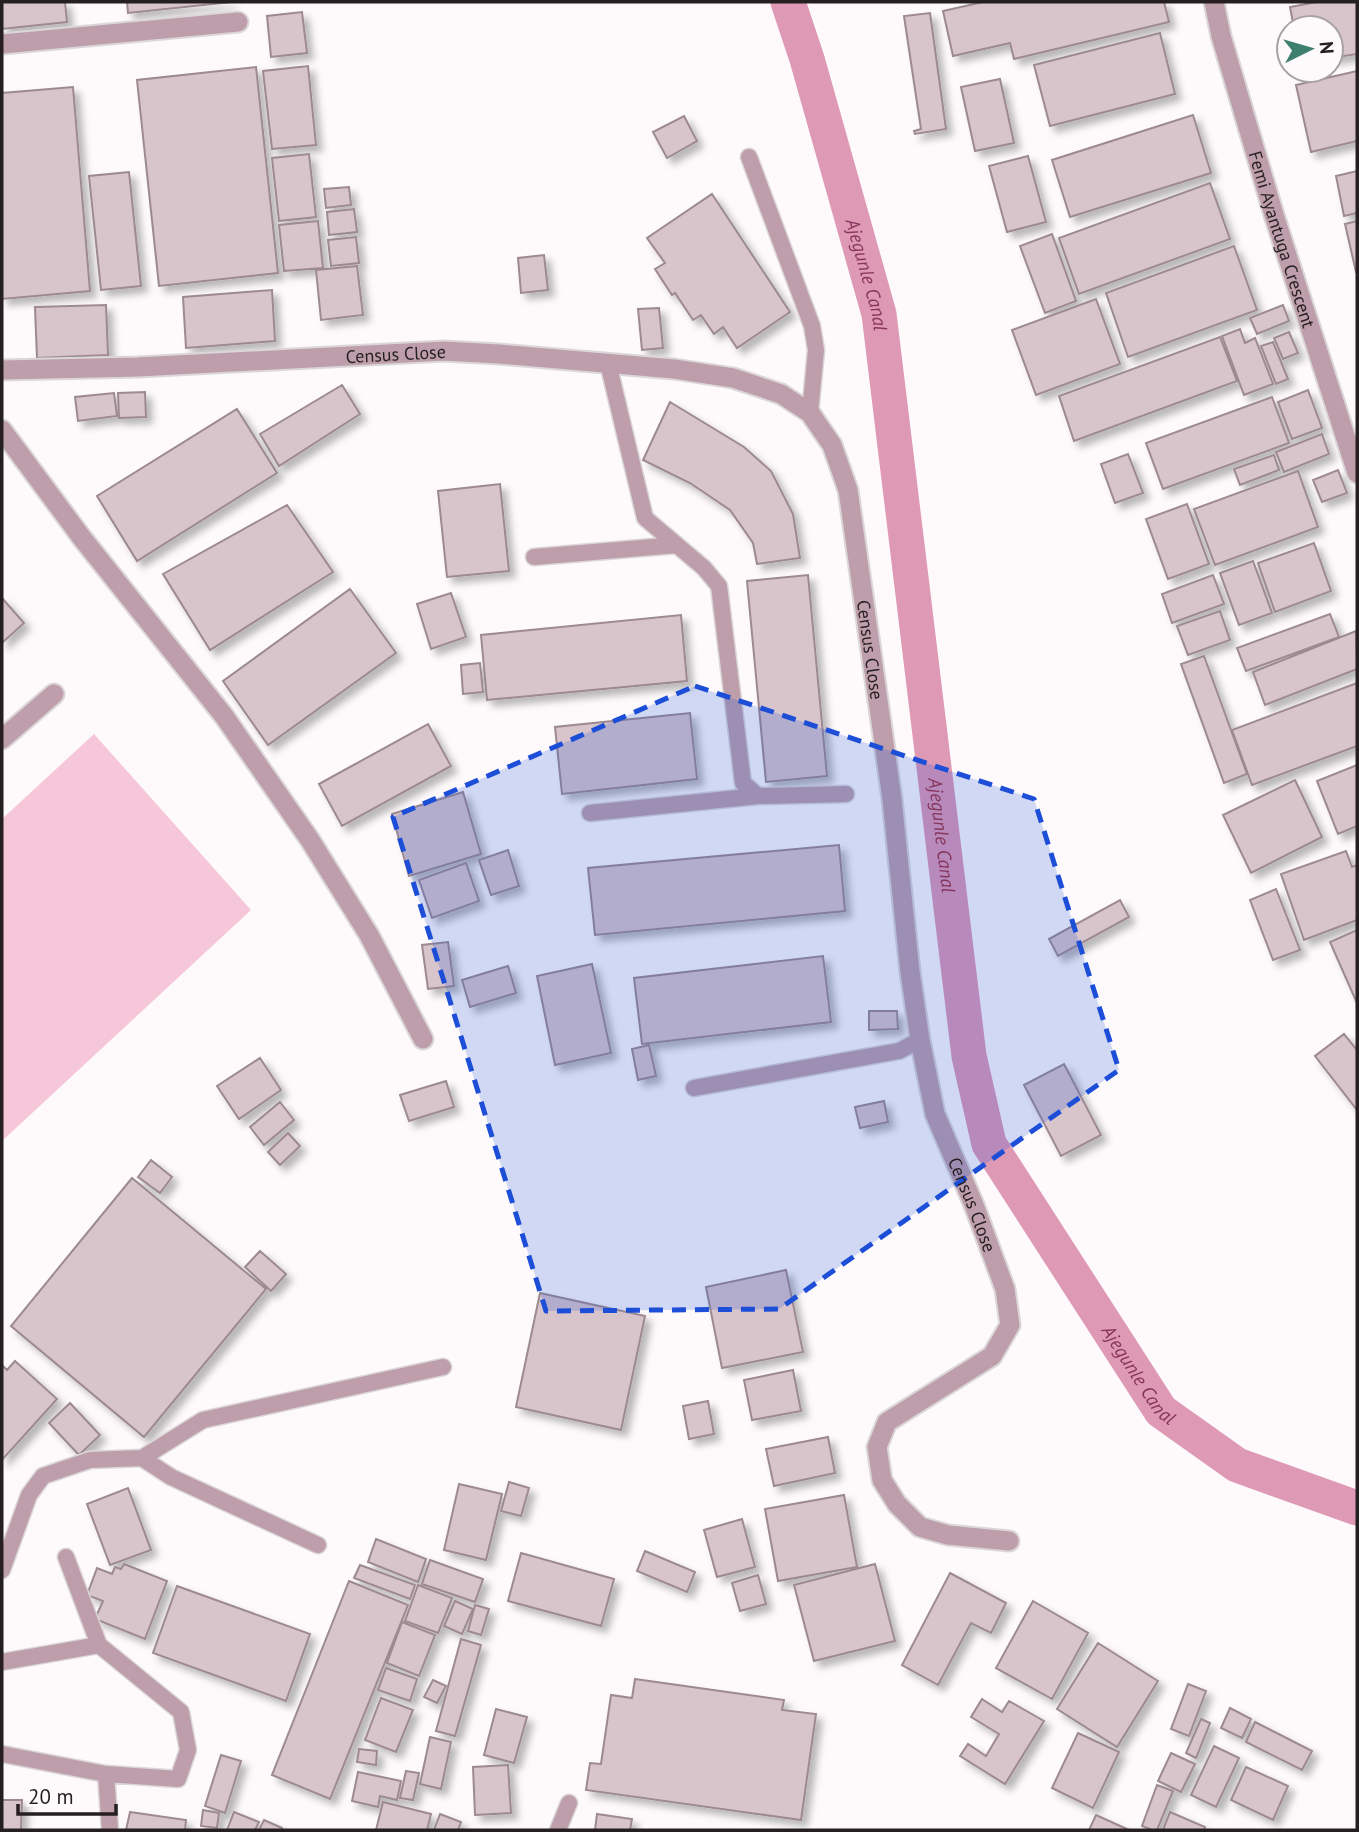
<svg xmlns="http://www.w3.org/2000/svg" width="1359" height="1832" viewBox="0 0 1359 1832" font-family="'PT Sans',sans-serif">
<defs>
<filter id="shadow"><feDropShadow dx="6" dy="6" stdDeviation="3.5" flood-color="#0004"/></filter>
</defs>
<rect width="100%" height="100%" fill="#fefafb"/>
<path fill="#f6c7d9" d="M94 734 251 910 2 1141V819Z"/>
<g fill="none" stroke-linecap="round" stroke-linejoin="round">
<path stroke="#de99b5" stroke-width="35" id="s1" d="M788 2 807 59 879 314 969 1056 989 1144 1161 1411 1237 1465 1357 1508"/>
</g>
<path fill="#d8c4cb" stroke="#9d8a91" stroke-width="2" filter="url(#shadow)" d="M2 2H65L67 22 2 29Z
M127 2H232L128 13Z
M983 2H1164L1169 22 1014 59 1010 43 953 56 943 11Z
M1317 2H1357V54L1331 58V28H1294L1290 7Z
M302 12 307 53 271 57 267 16Z
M930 13 946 129 915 134 914 131 921 129 904 16Z
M1160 33 1175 94 1050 126 1034 65Z
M308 66 316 145 272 149 263 71Z
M256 67 278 273 159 286 137 80Z
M1357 71V141L1311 152 1296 85Z
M1000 79 1014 143 975 151 961 87Z
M73 87 90 291 2 299V93Z
M1193 115 1211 173 1070 217 1052 160Z
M684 116 697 141 667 158 653 132Z
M309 154 316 217 279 221 272 158Z
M1028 156 1046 222 1007 232 989 166Z
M1357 171V213L1344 216 1336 176Z
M129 172 141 286 101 290 89 176Z
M1210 183 1230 239 1079 294 1059 238Z
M349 187 351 205 326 208 324 189Z
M712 194 790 312 737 348 723 327 714 334 701 315 693 320 675 293 672 295 655 269 665 263 647 238Z
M354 209 357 232 329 235 327 212Z
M318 221 323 268 284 271 279 225Z
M1357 221V272H1356L1345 224Z
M1052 234 1076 301 1045 313 1020 246Z
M356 237 359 263 331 266 328 240Z
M1234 246 1257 310 1128 357 1106 293Z
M544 255 548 290 521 293 518 258Z
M357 266 363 315 321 320 316 270Z
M272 290 275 341 186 348 183 297Z
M1096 299 1120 364 1036 395 1012 330Z
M106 305 108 355 37 358 35 307Z
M1283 305 1289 321 1257 334 1250 318Z
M659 308 663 348 642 350 638 309Z
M1240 329 1245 343 1255 338 1273 384 1244 395 1222 336Z
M1289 332 1298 353 1283 359 1274 338Z
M1220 337 1237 381 1074 441 1059 396Z
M1273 342 1288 379 1276 384 1261 346Z
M342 385 360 414 279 466 260 434Z
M1308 390 1322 428 1292 439 1278 402Z
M145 392 146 417 119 418 118 393Z
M114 393 117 416 78 421 75 397Z
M1272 397 1289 443 1163 489 1146 443Z
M670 402 744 447 771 471 793 514 800 558 757 564 753 543 730 510 690 483 643 460Z
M237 409 277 473 137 561 97 496Z
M1322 434 1329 454 1284 472 1276 452Z
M1128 454 1143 493 1115 503 1101 464Z
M1274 455 1279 470 1240 485 1234 469Z
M1338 470 1347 493 1322 502 1313 480Z
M1298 471 1318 527 1215 565 1194 509Z
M500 484 509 571 447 577 438 491Z
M1187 504 1209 564 1168 579 1146 519Z
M287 505 333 572 210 650 163 574Z
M1314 543 1331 591 1275 612 1258 563Z
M1253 561 1272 613 1239 625 1220 573Z
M808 575 827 776 766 782 747 581Z
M1213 575 1224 604 1172 623 1162 594Z
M350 589 396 653 268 745 223 681Z
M451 593 466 637 431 649 417 604Z
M2 598 24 623 2 643Z
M1220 611 1230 640 1188 655 1177 626Z
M1330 614 1339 637 1246 671 1237 648Z
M681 615 687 681 487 700 481 635Z
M1356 631 1357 669 1265 705 1253 672Z
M1204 656 1247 774 1224 783 1181 664Z
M480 663 483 692 463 694 461 665Z
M1357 683V746L1252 785 1232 730Z
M690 713 697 779 562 794 555 727Z
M428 724 451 766 342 826 319 784Z
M1357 765V826L1338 834 1317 781Z
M1295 780 1322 837 1251 873 1223 815Z
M463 792 481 854 409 876 392 814Z
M839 845 845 911 595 935 588 868Z
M508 850 519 886 491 895 479 860Z
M1346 851 1352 867 1357 865V920L1304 940 1281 874Z
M466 863 479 901 432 918 419 880Z
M1276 889 1300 950 1273 960 1250 900Z
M1120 900 1129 917 1058 956 1049 939Z
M1357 930V1000L1356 1001 1330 942Z
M448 942 454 986 428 989 422 945Z
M823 956 831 1022 642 1044 634 978Z
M592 964 611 1053 555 1065 537 976Z
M508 966 516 993 470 1007 462 980Z
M869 1011H897L898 1029 869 1030Z
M1344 1034 1357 1050V1110L1315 1056Z
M649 1045 656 1076 638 1080 632 1049Z
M260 1058 281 1090 239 1119 217 1086Z
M1064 1064 1101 1135 1061 1156 1024 1085Z
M446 1081 454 1107 409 1121 400 1095Z
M884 1101 888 1122 860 1128 855 1107Z
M280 1102 294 1120 264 1145 250 1127Z
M288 1133 300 1146 280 1165 268 1152Z
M151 1160 172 1177 160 1193 138 1177Z
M132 1178 266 1289 144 1437 11 1326Z
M260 1251 286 1274 271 1291 245 1267Z
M786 1270 803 1352 722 1368 706 1287Z
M540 1293 645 1316 621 1430 516 1407Z
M15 1361 57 1399 2 1460V1365L7 1370Z
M793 1370 801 1411 752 1420 744 1380Z
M708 1401 714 1434 689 1439 683 1406Z
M70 1403 100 1435 79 1455 49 1423Z
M828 1437 835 1473 774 1486 766 1449Z
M509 1482 529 1488 521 1516 501 1511Z
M459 1484 502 1494 486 1560 444 1550Z
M128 1488 151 1550 110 1565 87 1504Z
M844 1495 857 1567 778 1581 765 1509Z
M742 1519 755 1567 717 1577 704 1530Z
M376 1539 426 1559 418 1582 368 1562Z
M645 1551 695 1572 687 1592 637 1571Z
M521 1553 614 1579 601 1626 508 1601Z
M430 1560 483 1579 475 1602 422 1584Z
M124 1564 167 1581 145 1639 95 1619 103 1601 87 1595 97 1568 112 1574 115 1567 121 1569Z
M875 1564 895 1641 814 1661 794 1585Z
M360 1565 415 1585 410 1599 354 1578Z
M950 1573 1006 1603 991 1633 971 1623 938 1685 902 1665Z
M758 1575 766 1604 740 1611 732 1583Z
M349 1581 408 1605 330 1799 272 1775Z
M418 1585 452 1598 438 1633 405 1621Z
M177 1586 310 1634 286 1701 153 1653Z
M455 1601 473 1609 462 1634 444 1626Z
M1033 1601 1088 1633 1052 1699 996 1668Z
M475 1605 489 1609 481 1635 468 1631Z
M402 1622 435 1635 419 1676 387 1663Z
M461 1639 481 1645 455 1736 436 1731Z
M1098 1643 1158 1681 1117 1747 1057 1709Z
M386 1668 417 1679 410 1701 378 1690Z
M635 1679 784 1700 782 1710 816 1714 801 1820 586 1790 590 1763 601 1764 611 1695 632 1698Z
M433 1680 446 1686 437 1703 424 1697Z
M1188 1684 1206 1691 1189 1736 1171 1729Z
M381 1698 413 1710 396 1752 365 1740Z
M982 1699 1002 1712 1009 1701 1044 1721 1005 1784 960 1756 968 1744 986 1756 999 1734 971 1717Z
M1230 1708 1251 1719 1242 1738 1221 1728Z
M496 1709 527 1717 514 1763 484 1755Z
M1201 1719 1210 1723 1196 1758 1186 1753Z
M1255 1722 1312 1751 1302 1770 1246 1742Z
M1078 1733 1119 1752 1093 1808 1052 1788Z
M430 1737 451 1742 441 1789 420 1784Z
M1214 1746 1239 1758 1216 1807 1191 1795Z
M359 1749 377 1751 376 1765 357 1762Z
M1171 1753 1195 1764 1181 1792 1158 1781Z
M221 1755 241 1761 225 1813 205 1806Z
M508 1765 511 1813 475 1815 473 1767Z
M1246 1767 1288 1786 1273 1820 1231 1800Z
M406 1771 419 1773 413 1800 400 1798Z
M358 1772 401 1781 397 1800 380 1796 378 1807 352 1801Z
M1157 1785 1173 1791 1157 1830H1152L1142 1826Z
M2 1800H22L21 1830H2Z
M383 1802 431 1814 427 1830H376Z
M203 1810 219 1813 217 1828 201 1826Z
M130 1812 186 1820 185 1830H126Z
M234 1812 259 1822 255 1830H227Z
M1170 1812 1205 1827 1204 1830H1163Z
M440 1814 461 1822 458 1830H434Z
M597 1814 632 1819 630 1830H595Z
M1096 1815 1129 1830H1089Z
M264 1820 282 1828V1830H259Z"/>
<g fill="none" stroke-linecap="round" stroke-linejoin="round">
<g stroke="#dbd7d8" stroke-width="19">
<path id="service" d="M749 157 812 326 816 350 810 413
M608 363 645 518 704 568 719 586 743 783 758 796 846 794
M534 557 677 545
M590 813 758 796
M694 1088 899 1051 920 1040
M142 1458 203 1420 443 1367
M2 1570 29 1495 43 1476 90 1460 142 1458 171 1477 318 1545
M2 1662 99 1645
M2 1754 106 1774 178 1779 188 1750 181 1712 99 1645 66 1557
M106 1774 110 1830
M558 1830 569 1803"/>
</g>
<g stroke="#dbd7d8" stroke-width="23">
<g id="minor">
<path id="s2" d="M1214 2 1221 36 1274 215 1357 473"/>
<path d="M2 44 238 22"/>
<path id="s3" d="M2 370 138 367 444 351 499 354 674 369 733 378 781 394 810 413 832 445 848 490 892 799 910 972 920 1040 935 1114 974 1205 1005 1289 1010 1325 992 1356 887 1422 877 1447 882 1480 897 1504 920 1527 948 1535 1009 1541"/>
<path d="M2 430 82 538 224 716 310 840 369 935 423 1039"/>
<path d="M2 739 54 694"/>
</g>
</g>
<use href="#service" stroke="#bd9eaa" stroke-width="16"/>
<use href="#minor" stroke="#bd9eaa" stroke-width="19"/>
</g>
<path fill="#1d4ed8" fill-opacity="0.2" stroke="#1d4ed8" stroke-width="5" stroke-dasharray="14 9" stroke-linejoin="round" d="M695 686 1034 799 1119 1070 779 1309 546 1311 393 817Z"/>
<g text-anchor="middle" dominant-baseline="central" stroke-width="6" stroke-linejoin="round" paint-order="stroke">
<g font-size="18" fill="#261f22" stroke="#fefafb">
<text stroke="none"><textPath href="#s2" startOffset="247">Femi Ayantuga Crescent</textPath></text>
<text stroke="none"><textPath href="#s3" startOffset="394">Census Close</textPath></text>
<text stroke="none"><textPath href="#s3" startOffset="1066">Census Close</textPath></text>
<text stroke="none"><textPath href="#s3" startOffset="1633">Census Close</textPath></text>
</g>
<g font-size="19" font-style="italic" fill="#87355c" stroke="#fefafb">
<text stroke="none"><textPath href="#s1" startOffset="284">Ajegunle Canal</textPath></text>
<text stroke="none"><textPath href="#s1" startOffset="850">Ajegunle Canal</textPath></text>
<text stroke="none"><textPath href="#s1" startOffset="1438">Ajegunle Canal</textPath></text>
</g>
</g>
<rect width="1359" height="1832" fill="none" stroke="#261f22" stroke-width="7"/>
<g transform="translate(1310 49) rotate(85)"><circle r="33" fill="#fefafb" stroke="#a8a2a4" stroke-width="2"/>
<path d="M0-5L12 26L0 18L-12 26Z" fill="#3f7f6e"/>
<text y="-10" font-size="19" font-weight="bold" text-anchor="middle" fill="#261f22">N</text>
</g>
<path d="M18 1804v10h98v-10" fill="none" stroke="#261f22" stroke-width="3.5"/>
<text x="28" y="1804" font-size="21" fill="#261f22" stroke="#fefafb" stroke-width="5" paint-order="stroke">20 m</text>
</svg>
